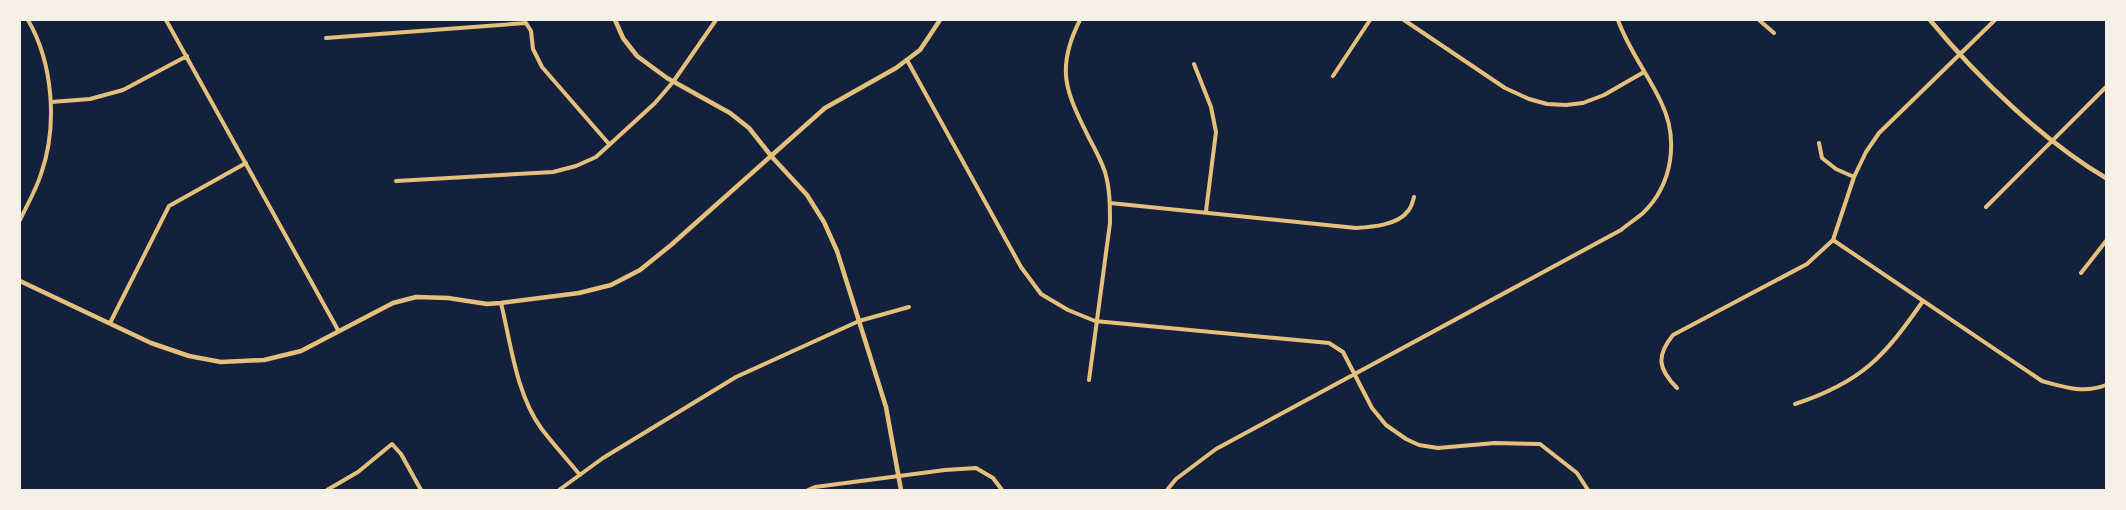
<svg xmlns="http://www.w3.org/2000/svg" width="2126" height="510" viewBox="0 0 2126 510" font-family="'IBM Plex Sans',sans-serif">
<rect width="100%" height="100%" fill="#14213d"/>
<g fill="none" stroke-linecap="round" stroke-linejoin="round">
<path stroke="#e5c07b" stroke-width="4" d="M166 20 338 330
M1080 20C1055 69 1066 92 1089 138 1095 149 1101 160 1105 172 1110 189 1110 206 1110 223L1089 380
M1404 20 1505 88 1529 99 1547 104 1566 105 1583 103 1604 95 1644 72
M1759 20 1774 33
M326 38 526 23 531 31 533 49 542 67 609 144
M907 60 1021 267 1041 294 1068 310 1095 321 1329 343 1343 352 1372 408 1386 425 1406 439 1419 445 1438 448 1495 443 1540 444 1577 473 1588 490
M1194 64 1211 107 1216 132 1206 211
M1333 76 1370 20
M51 102 90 99 123 90 187 56
M1819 143 1822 158 1836 169 1854 177
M396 181 553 172 576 166 596 157 655 103 673 82 716 20
M1110 203 1356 228C1372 227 1398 225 1408 211 1411 208 1413 201 1414 197
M1986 207 2106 87
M20 220C27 205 36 190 41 174 58 126 53 63 28 20
M1833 240 2042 381C2064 387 2084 394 2106 385
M2081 273 2106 241
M501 303C511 344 516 393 541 428 553 444 567 459 580 475
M110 323 169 206 246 163
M1677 388C1658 369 1656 356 1673 335L1807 264 1833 240 1854 177 1866 152 1879 133 1995 20
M1795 404C1862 382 1884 357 1923 301
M327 490 358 472 392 444 401 454 421 490
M559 490 603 458 736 377 859 321 909 307
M808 490 815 487 945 470 976 468 993 478 1002 490
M1167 490 1176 479 1216 449 1621 230C1628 224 1636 219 1643 213 1673 184 1679 139 1661 102 1648 74 1628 49 1618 20"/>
<path stroke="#e5c07b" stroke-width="4.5" d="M615 20 623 38 637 56 667 78 730 113 749 128 772 157 807 195 824 222 837 251 886 407 901 490
M1930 20C1978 78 2042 140 2106 178
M20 281 151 343 189 356 221 362 264 360 301 351 393 303 416 297 448 298 487 304 501 303 579 293 611 285 640 270 671 245 825 108 896 68 920 50 940 20"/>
</g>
<rect width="2126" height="510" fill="none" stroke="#f6f1e7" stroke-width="42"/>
</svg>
